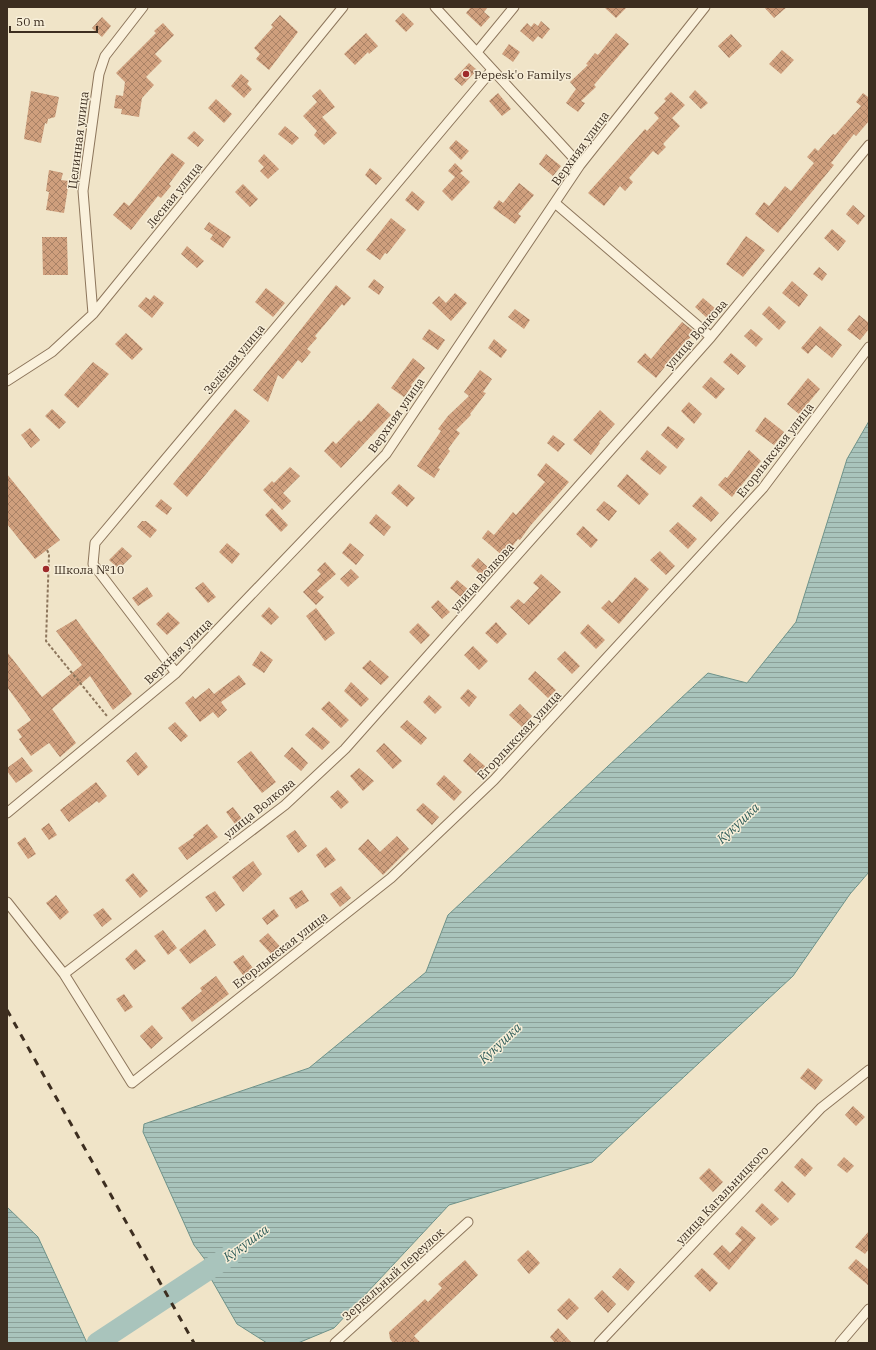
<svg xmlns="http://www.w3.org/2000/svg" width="876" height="1350" viewBox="0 0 876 1350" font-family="'IBM Plex Serif',serif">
<defs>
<pattern id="water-rules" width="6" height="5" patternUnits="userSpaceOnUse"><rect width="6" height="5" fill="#a9c4bc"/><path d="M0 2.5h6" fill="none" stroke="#8ba098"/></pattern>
<pattern id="building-cross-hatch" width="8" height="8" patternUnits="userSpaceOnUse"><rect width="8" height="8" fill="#cf9f7d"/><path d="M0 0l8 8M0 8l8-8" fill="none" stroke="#a98266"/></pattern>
</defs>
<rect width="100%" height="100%" fill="#f0e4c8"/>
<path fill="url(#water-rules)" stroke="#6f938a" d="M869 421V872L850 894 793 976 592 1162 449 1205 334 1328 298 1343H267L237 1324 210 1277 206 1261 194 1245 143 1132 144 1124 309 1068 426 972 448 915 708 673 747 683 796 622 847 459Z
M7 1207 38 1237 87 1343H7Z"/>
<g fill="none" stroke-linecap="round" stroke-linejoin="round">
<path stroke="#a9c4bc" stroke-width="21" d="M97 1343 232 1254"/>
</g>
<path fill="url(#building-cross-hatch)" d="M471 7H488L484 12 490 17 481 27 466 13Z
M604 7H627L616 18Z
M764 7H787L774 18Z
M403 13 414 24 406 32 395 21Z
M280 15 298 32 269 70 256 59 260 54 254 48 273 27 271 25Z
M102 17 111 26 102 37 92 28Z
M541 21 550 29 542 39 538 36 533 42 520 31 527 23 531 27 534 23 538 26Z
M163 23 174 35 155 54 162 61 146 77 154 85 142 98 139 117 121 114 122 109 114 108 116 95 123 96 125 82 116 73 156 33 154 31Z
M366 33 378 46 369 54 368 52 355 65 344 54Z
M616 33 629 44 594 85 596 87 581 101 585 103 578 112 566 103 576 89 570 82 588 65 586 64 595 53 598 55Z
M731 34 742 46 729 58 718 46Z
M509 44 520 52 513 62 502 54Z
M782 50 794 60 781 74 769 64Z
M469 63 477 70 462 86 454 79Z
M241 74 249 81 247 84 252 89 244 98 231 86Z
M320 89 335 107 322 117 337 133 324 145 314 135 317 131 303 116 317 102 312 96Z
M695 90 708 103 701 109 689 97Z
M31 91 59 97 55 117 48 119 47 124 45 123 41 143 24 139Z
M671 92 685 105 672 118 680 126 663 144 666 147 658 155 653 151 629 178 633 182 625 191 620 186 604 206 588 193 645 129 647 131 659 118 654 113 666 101 664 99Z
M498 93 511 109 502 116 489 101Z
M863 93 868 97 869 96V121L856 136 854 134 831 163 834 165 778 233 755 214 764 202 769 206 785 186 791 191 814 163 807 157 815 148 818 151 833 134 835 135 861 106 856 102Z
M216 99 232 114 224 123 208 108Z
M285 126 299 138 292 145 278 134Z
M194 131 204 140 198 147 187 138Z
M456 140 469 151 461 160 449 148Z
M172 153 185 163 169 184 171 186 161 198 158 196 131 230 113 215 124 202 129 206Z
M264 154 279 169 268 179 260 171 264 167 258 161Z
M546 154 561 166 553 176 539 164Z
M455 163 463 171 460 173 470 182 452 201 442 191 455 177 448 171Z
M370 168 382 178 376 185 365 175Z
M49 170 63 173 61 180 69 181 64 213 46 210 49 192 46 191Z
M519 183 534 195 518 214 521 216 515 224 493 208 499 200 503 203Z
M243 184 258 199 250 207 235 192Z
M412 191 425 202 418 211 405 200Z
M853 205 865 216 858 225 846 214Z
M391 218 406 230 387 254 385 253 380 260 366 250Z
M209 222 231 237 223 248 210 239 213 235 204 229Z
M832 229 846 241 838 251 824 238Z
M746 236 765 250 743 277 726 264Z
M42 237H67L68 275H43Z
M187 246 204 261 197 268 181 254Z
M819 267 827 274 822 281 813 274Z
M374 279 384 287 379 295 368 287Z
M792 281 808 295 799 307 782 293Z
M336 285 351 298 344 306 342 304 315 336 317 338 307 349 311 352 302 363 298 360 283 379 278 375 268 402 253 390Z
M266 288 285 303 273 317 255 302Z
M455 293 467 303 451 321 432 303 439 296 446 303Z
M154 295 164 303 152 318 138 306 146 297 150 300Z
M703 298 716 309 707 318 695 307Z
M769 306 786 322 779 330 762 314Z
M515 309 530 320 524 329 508 317Z
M859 315 869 323V329L860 340 847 330Z
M682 322 695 332 687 341 686 340 656 378 637 362 645 353 651 359Z
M820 326 842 345 832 358 816 345 808 354 801 348Z
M429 329 445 340 438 350 422 339Z
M751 329 763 339 756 347 744 336Z
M126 333 143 349 132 360 115 344Z
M494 339 507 350 501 358 488 348Z
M731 353 746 366 738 375 723 362Z
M413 358 425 368 411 385 412 386 404 397 391 388Z
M93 362 109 374 78 408 64 395Z
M480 370 492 379 483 392 486 393 470 414 471 415 456 430 460 433 448 449 450 451 438 468 440 469 434 478 417 466 441 431 438 429 448 416 469 396 464 392Z
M711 377 725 389 716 399 702 387Z
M808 378 820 389 799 414 787 404Z
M689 402 702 414 694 424 681 411Z
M378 403 391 415 341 468 324 451 333 441 336 444 359 420 361 422Z
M52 409 66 422 59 429 45 416Z
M235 409 250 421 187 497 173 484Z
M600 410 615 424 599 442 600 443 591 455 573 440Z
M765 417 784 432 774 445 755 431Z
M668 426 685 439 677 449 661 435Z
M30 428 40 440 31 448 21 435Z
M553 435 565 444 558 452 547 443Z
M647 450 667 467 660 475 640 459Z
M749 450 761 461 732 497 718 485 725 477 727 478Z
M546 463 569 482 530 526 520 540 518 539 504 557 482 538 488 530 494 535 513 512 516 515 545 482 537 475Z
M290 467 300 476 283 493 291 501 282 510 263 490 272 481 274 483Z
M7 474 60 540 35 559 7 524Z
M627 474 649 494 639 505 617 486Z
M399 484 415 498 407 507 391 493Z
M701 496 719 513 711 522 692 506Z
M161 499 172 508 167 515 155 506Z
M604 501 617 511 609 521 596 510Z
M272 508 288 525 281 532 265 515Z
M376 514 391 527 384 536 369 523Z
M142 521H146L157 530 150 538 137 527Z
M678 522 697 539 688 549 669 531Z
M583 526 598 540 591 548 576 534Z
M227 543 240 554 232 564 219 552Z
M350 543 364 555 356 565 342 553Z
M122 547 132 556 119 569 109 560Z
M660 551 675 566 666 575 650 560Z
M478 558 490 569 483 577 471 566Z
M325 562 336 574 317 591 324 597 316 605 303 592 321 574 317 570Z
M351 569 359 577 348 587 340 579Z
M541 574 561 592 529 625 510 607 518 599 524 604 539 588 533 583Z
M635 577 649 589 619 624 601 608 609 600 612 603Z
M457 580 469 590 462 598 450 588Z
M203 582 216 597 208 603 195 588Z
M147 587 153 596 138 606 132 598Z
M438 600 450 612 442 619 431 607Z
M269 607 279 617 271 625 261 616Z
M316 608 335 633 325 641 306 616Z
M168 612 180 623 167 635 156 624Z
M76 619 132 694 113 710 90 676 52 709 76 743 60 757 49 743 31 756 19 739 22 737 17 730 31 720 7 687V652L42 697 82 665 56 631Z
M496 622 507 634 497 644 485 633Z
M418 623 430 635 421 644 409 632Z
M588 624 605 640 596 649 580 633Z
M473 646 488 661 479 670 464 655Z
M261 651 273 660 264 673 252 665Z
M565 651 580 666 572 674 557 659Z
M370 660 389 677 381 685 362 668Z
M535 671 556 690 548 698 528 679Z
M239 675 246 684 221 702 227 710 218 718 213 712 200 722 185 703 193 696 195 699 209 688 214 694Z
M351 682 369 699 361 707 344 691Z
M468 689 477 697 469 707 460 698Z
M429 695 442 707 435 714 423 702Z
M329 701 349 720 341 728 321 709Z
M520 704 532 716 522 727 509 715Z
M407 720 427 738 421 745 400 727Z
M175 722 188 736 181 742 168 728Z
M313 727 330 742 322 750 305 735Z
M384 743 402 761 393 769 376 751Z
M292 747 308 763 301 771 284 756Z
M251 751 276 782 262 793 237 762Z
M136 752 148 767 138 776 126 761Z
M470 753 486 767 478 775 463 761Z
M22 757 33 771 16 783 7 771V768Z
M359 768 374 781 363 791 350 776Z
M444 775 462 792 454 801 436 784Z
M96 782 107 796 99 803 97 801 69 822 60 810Z
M338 790 349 802 341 809 330 797Z
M423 803 439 817 432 825 416 810Z
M233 807 242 819 235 824 226 812Z
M49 823 57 835 49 840 41 829Z
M207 824 218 837 187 860 178 848 194 837 193 835Z
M295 830 307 846 298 853 286 836Z
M397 836 409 849 383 875 358 849 368 839 380 852Z
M25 837 36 854 28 859 17 843Z
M326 847 336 860 325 868 316 855Z
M253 861 262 874 243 892 232 877Z
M133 873 148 891 140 898 125 880Z
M341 886 351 898 340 907 330 894Z
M302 890 309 901 296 909 289 898Z
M215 891 225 905 216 912 205 897Z
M56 895 69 912 60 920 46 903Z
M103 908 112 919 102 927 93 915Z
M274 909 279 916 267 925 262 918Z
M205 929 216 945 190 964 179 950Z
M163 930 177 948 168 955 154 936Z
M268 933 284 951 275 958 259 941Z
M136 949 146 961 134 970 125 959Z
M243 955 256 972 246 979 233 962Z
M216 976 229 994 192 1022 181 1008 202 991 200 988Z
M124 994 133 1007 125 1012 116 999Z
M152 1025 163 1038 151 1049 140 1036Z
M808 1068 823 1080 815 1090 800 1078Z
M853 1106 865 1117 856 1126 845 1115Z
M844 1157 854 1166 847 1173 837 1165Z
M802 1158 813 1168 805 1177 794 1167Z
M709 1168 723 1182 713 1192 699 1178Z
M782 1181 796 1194 788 1203 774 1190Z
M762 1203 779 1219 771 1226 755 1211Z
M742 1226 756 1238 729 1270 713 1254 722 1245 730 1253 742 1240 735 1234Z
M869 1231V1249L865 1254 855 1247Z
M528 1250 540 1263 529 1274 517 1260Z
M856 1259 869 1270V1286L848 1268Z
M465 1260 478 1275 414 1336 421 1343H393L390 1339 389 1332 425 1299 428 1302 442 1288 438 1284Z
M620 1268 635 1282 628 1291 612 1277Z
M702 1268 718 1283 710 1292 694 1276Z
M602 1290 616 1304 608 1313 594 1298Z
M569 1298 579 1308 567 1320 557 1310Z
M558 1328 572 1343H555L550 1337Z"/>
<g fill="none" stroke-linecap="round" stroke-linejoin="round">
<g stroke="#8d765c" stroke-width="11">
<path id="street" d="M435 7 580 165
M477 52 514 7
M555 203 711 337
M93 314 83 191 99 74 105 56 143 7
M7 381 52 352 93 314 343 7
M176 673 93 564 95 543 492 70
M7 813 176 673 386 454 580 165 705 7
M7 902 64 974 132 1083 391 878 494 780 763 488 869 347
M64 974 285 805 345 749 711 337 869 145
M335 1343 468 1222
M599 1343 821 1108 869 1070
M840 1343 869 1309"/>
</g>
<path stroke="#8d765c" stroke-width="2" stroke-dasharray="3 2" stroke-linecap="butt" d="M47 550 49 554 46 641 107 716"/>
<use href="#street" stroke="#faf1dc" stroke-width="9"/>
<path stroke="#3d2e20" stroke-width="3" stroke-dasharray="7 7" stroke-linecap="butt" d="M7 1010 194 1343"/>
</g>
<g fill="#9e2a2b" stroke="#f7eed8" stroke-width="1.5">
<circle cx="466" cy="74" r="4"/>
<circle cx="46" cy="569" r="4"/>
</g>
<g text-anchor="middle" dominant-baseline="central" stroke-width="3" stroke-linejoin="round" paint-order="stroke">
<g font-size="12" fill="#3d2e20" stroke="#f7eed8" text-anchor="start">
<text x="474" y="74">Pepesk'o Familys</text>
<text x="54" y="569">Школа №10</text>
</g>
<g font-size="12" fill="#3d2e20" stroke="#f7eed8">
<text transform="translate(78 140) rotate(-83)">Целинная улица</text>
<text transform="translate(580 148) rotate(-54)">Верхняя улица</text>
<text transform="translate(174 195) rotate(-51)">Лесная улица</text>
<text transform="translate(696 334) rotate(-49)">улица Волкова</text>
<text transform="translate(234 359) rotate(-50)">Зелёная улица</text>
<text transform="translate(396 415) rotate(-55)">Верхняя улица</text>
<text transform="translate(775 450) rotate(-52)">Егорлыкская улица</text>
<text transform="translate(482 577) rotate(-48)">улица Волкова</text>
<text transform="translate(178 651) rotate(-44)">Верхняя улица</text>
<text transform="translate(519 735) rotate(-47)">Егорлыкская улица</text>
<text transform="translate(259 808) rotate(-39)">улица Волкова</text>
<text transform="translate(280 950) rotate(-38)">Егорлыкская улица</text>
<text transform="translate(722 1195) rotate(-47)">улица Кагальницкого</text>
<text transform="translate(393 1274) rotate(-42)">Зеркальный переулок</text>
</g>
<g font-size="13" font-style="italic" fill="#2f5d5a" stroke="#f7eed8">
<text transform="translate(738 823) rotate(-43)">Кукушка</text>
<text transform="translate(500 1043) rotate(-43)">Кукушка</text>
<text transform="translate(246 1243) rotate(-36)">Кукушка</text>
</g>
</g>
<rect width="876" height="1350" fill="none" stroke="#3d2e20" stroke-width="16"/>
<path d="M10 26v6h87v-6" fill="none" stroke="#3d2e20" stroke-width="2"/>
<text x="16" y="26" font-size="12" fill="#3d2e20" stroke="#f7eed8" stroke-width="3" paint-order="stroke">50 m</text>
</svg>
